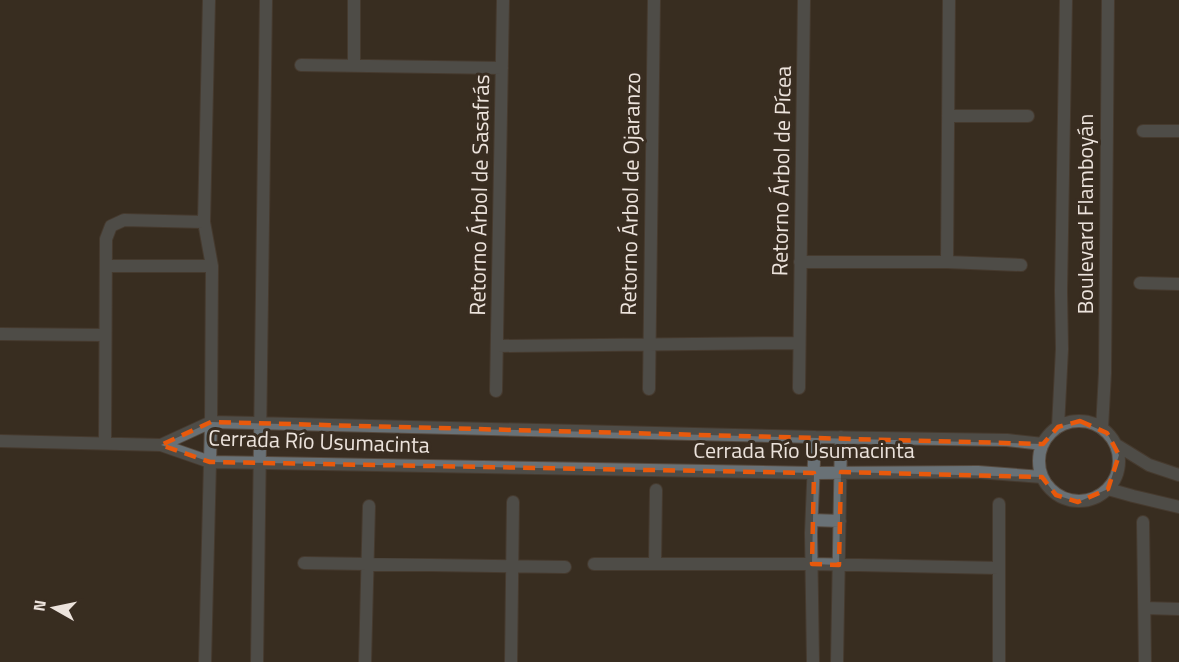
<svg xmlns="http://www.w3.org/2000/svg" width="1179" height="662" viewBox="0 0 1179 662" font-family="'Titillium Web',sans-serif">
<rect width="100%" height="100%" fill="#392d21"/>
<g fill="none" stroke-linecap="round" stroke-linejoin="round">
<g stroke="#564a3f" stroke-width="14">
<path id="minor" d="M301 65 502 68
M354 66V0
M948 116H1028
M1143 131H1179
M800 262H947L1021 265
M947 262 949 0
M106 266H212
M1140 283 1179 284
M0 334 105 335
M497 346 799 343
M799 388 804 0
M649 389 654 0
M496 391 503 0
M1039 461a40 40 0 1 1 80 0a40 40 0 1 1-80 0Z
M1058 427 1062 349 1061 291 1066 0
M1102 428 1105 373 1108 0
M0 441 161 445 210 462 814 473 978 472 1042 477
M105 443 106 239 111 226 124 220 204 222
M1115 444 1149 465 1179 475
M161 445 211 422 815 437 1007 440 1043 444
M1108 489 1133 496 1179 507
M812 520 840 521
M1143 522 1145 662
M304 563 565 567
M594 564H812L999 568
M655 564 656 490
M1145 608 1179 609
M205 662 211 422 212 266 204 222 209 0
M257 662 266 0
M365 662 369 506
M511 662 513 502
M813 662 811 533 815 437
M837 662 841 437
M999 662V504"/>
</g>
<use href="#minor" stroke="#697176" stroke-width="12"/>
</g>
<path d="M0 0H1179V662H0ZM1080 421 1107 433 1119 455 1108 489 1078 502 1056 495 1042 477 841 472 839 565 812 564 814 473 210 462 161 445 211 422 1043 444 1058 427Z" fill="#392d21" fill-opacity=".55" fill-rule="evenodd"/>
<path fill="none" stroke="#e8590c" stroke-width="4.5" stroke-dasharray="12 8" stroke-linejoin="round" d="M1080 421 1107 433 1119 455 1108 489 1078 502 1056 495 1042 477 841 472 839 565 812 564 814 473 210 462 161 445 211 422 1043 444 1058 427Z"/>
<g text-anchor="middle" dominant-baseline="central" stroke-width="6" stroke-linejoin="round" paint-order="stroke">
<g font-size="22" fill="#ece3dc" stroke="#392d21">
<text transform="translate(781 171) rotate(-89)">Retorno Árbol de Pícea</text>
<text transform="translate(630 194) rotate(-89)">Retorno Árbol de Ojaranzo</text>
<text transform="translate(479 195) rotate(-89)">Retorno Árbol de Sasafrás</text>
<text transform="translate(1085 214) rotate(-90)">Boulevard Flamboyán</text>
<text transform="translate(319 441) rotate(2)">Cerrada Río Usumacinta</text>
<text x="804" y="450">Cerrada Río Usumacinta</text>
</g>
</g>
<g transform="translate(54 608) rotate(279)" stroke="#392d21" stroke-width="4.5" paint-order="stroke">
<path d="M0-4.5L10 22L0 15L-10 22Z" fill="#ece3dc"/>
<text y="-9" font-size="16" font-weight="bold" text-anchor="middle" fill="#ece3dc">N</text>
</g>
</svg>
